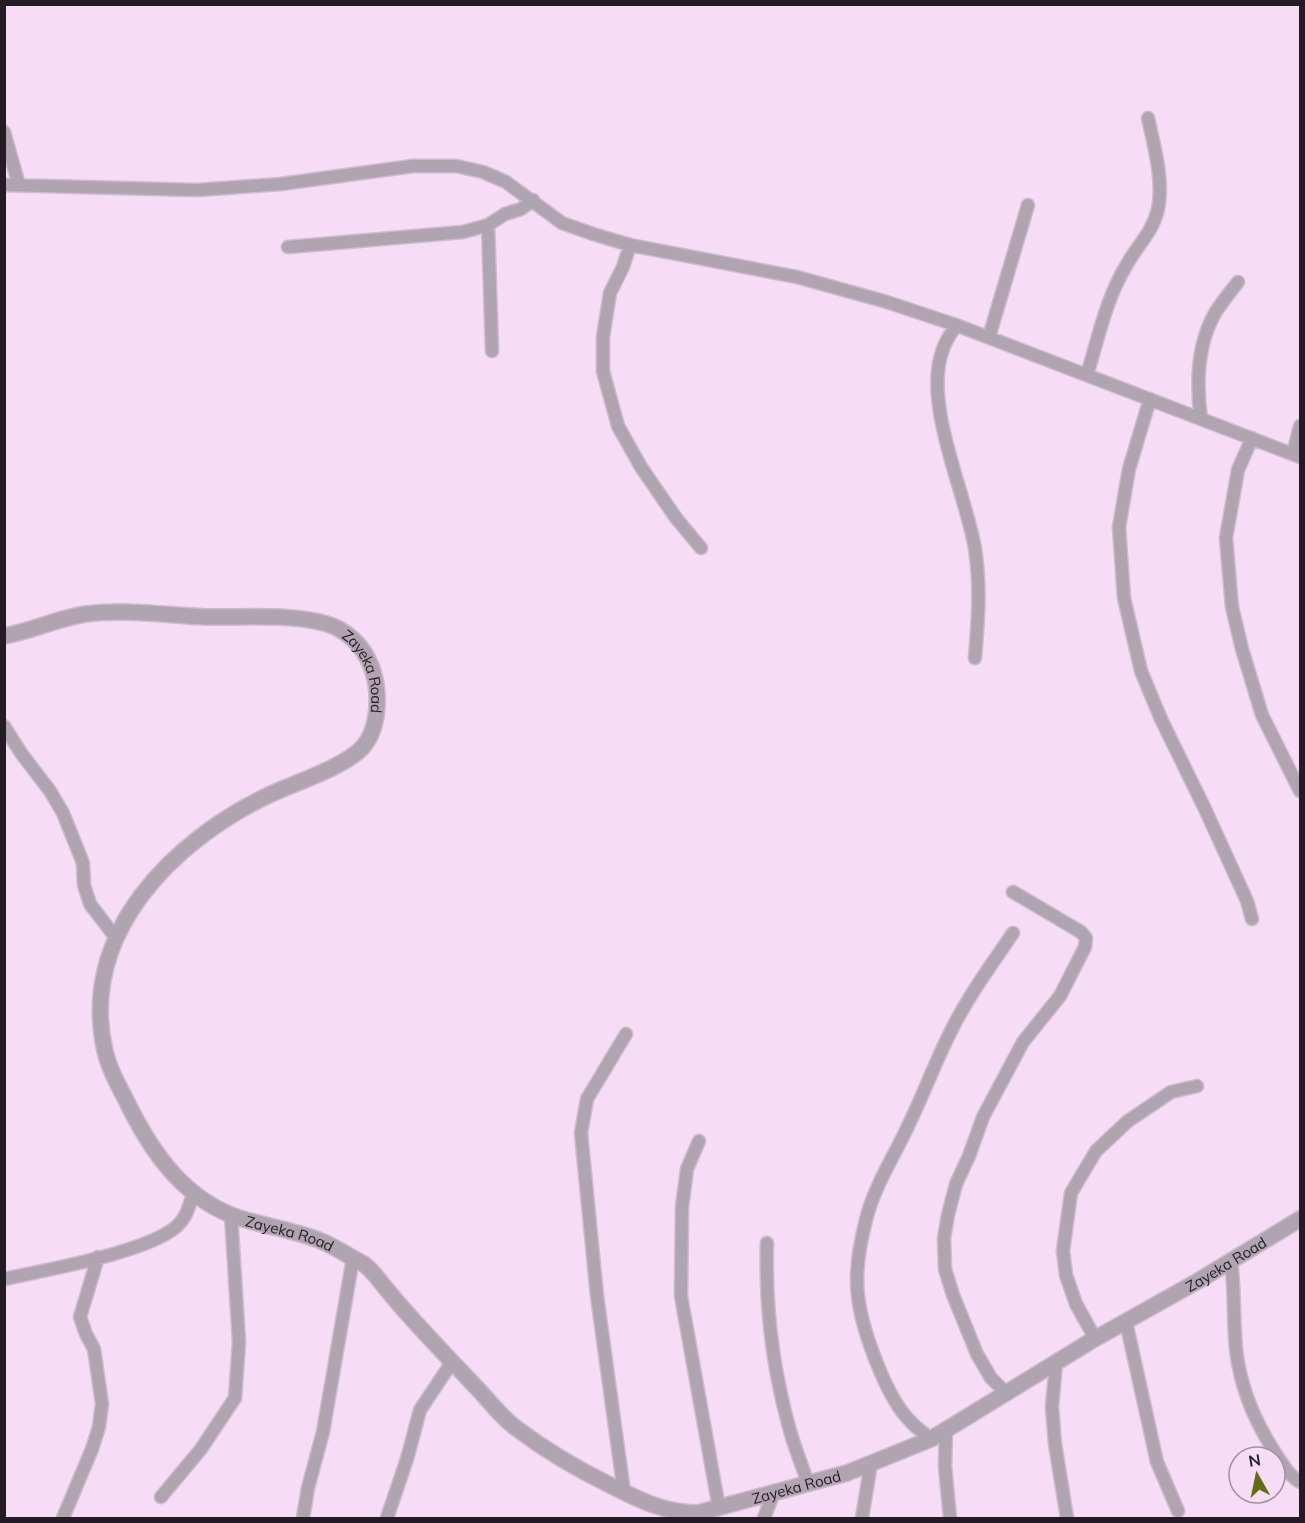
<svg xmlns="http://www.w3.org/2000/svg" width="1305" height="1523" viewBox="0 0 1305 1523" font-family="Mulish,sans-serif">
<rect width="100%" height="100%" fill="#f6ddf5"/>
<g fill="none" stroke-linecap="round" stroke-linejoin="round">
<g stroke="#d0bacf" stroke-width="15">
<path id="minor" d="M4 132 19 185
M4 185 198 190 281 184 413 166H456L483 172 506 182 562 223 593 234 630 245 797 277 887 302 956 325 1300 457
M488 225 492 351
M630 245 623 267 610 293 603 337V371L618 426 641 467 676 518 701 548
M288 247 463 232 488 225 505 214 521 209 533 200
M956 325C952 332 946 340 943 349 922 403 966 493 975 549 981 588 978 619 975 658
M989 337 1028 205
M1087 375C1098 339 1106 299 1126 266 1136 247 1153 232 1158 209 1164 182 1154 145 1148 118
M1150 399 1129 469 1119 527 1124 598 1141 671 1161 719 1205 809 1247 901 1252 919
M1201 419C1196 383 1197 345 1215 313 1222 302 1230 292 1238 282
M1252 438 1238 470 1226 538 1232 607 1242 649 1262 715 1300 791
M1293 454 1300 426
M4 726 21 753 50 791 63 813 83 863 84 885 90 904 116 938
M699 1141 687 1169 682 1207 681 1296 719 1508
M767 1243C765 1306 773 1370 790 1431 795 1448 802 1466 808 1483
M1231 1261C1235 1290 1233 1319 1236 1349 1240 1385 1254 1420 1274 1451 1281 1462 1289 1476 1300 1482
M4 1279C45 1270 149 1252 177 1226 187 1217 189 1206 193 1194
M1126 1322 1157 1462 1178 1511
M1095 1338 1076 1304 1066 1275 1063 1251 1071 1193 1096 1151 1128 1121 1171 1092 1197 1086
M1056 1363 1052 1407 1055 1444 1067 1518
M1007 1394 991 1378 977 1354 953 1295 945 1269 944 1238 948 1215 956 1184 969 1156 983 1117 1023 1042 1060 996 1085 947 1086 938 1081 932 1013 892
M946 1430 945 1466 950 1518
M931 1439C924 1433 916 1428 910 1421 886 1397 862 1330 858 1296 855 1272 860 1243 866 1220 874 1186 895 1155 909 1124 924 1093 936 1060 952 1029 969 995 992 964 1013 933
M624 1492 597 1296 581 1133 587 1099 626 1034
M161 1497 201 1449 235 1398 239 1342 231 1215
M63 1518 92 1449 99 1427 102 1404 94 1349 86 1334 80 1317 98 1257
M303 1518 308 1488 323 1432 353 1258
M387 1518 407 1459 420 1410 452 1362
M764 1518 774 1492
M862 1518 871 1463"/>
</g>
<g stroke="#d0bacf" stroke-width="18">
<g id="tertiary">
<path id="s1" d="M4 636C32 631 58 618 86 614 126 609 165 615 205 617 242 618 308 612 339 629 360 641 372 661 376 684 379 705 377 732 362 748 344 767 295 783 271 794 173 840 78 934 105 1051 109 1068 117 1083 125 1098 148 1146 179 1194 231 1215 260 1226 292 1229 321 1241 331 1245 341 1251 351 1257 356 1260 361 1262 365 1265 374 1272 381 1283 388 1291 415 1324 445 1354 474 1385 488 1399 500 1416 516 1428 545 1450 577 1469 610 1485 639 1500 665 1513 698 1513L847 1473 931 1439 1091 1341 1198 1281 1300 1219"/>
</g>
</g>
<use href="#minor" stroke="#afa4af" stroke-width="12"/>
<use href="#tertiary" stroke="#afa4af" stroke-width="15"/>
</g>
<g text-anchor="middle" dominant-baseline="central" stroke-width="6" stroke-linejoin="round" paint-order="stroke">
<g font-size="15" fill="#241b24" stroke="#f6ddf5">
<text stroke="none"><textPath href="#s1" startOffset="392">Zayeka Road</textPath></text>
<text stroke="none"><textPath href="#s1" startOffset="1184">Zayeka Road</textPath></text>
<text stroke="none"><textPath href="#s1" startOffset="2280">Zayeka Road</textPath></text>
<text stroke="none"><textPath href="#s1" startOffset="1794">Zayeka Road</textPath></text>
</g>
</g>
<rect width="1305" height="1523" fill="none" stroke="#241b24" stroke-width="12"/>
<g transform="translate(1257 1475) rotate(351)"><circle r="28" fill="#f6ddf5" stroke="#a28fa1" stroke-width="1.5"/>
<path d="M0-4.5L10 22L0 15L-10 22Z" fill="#626e17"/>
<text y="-9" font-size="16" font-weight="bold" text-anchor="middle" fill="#241b24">N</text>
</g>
</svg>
